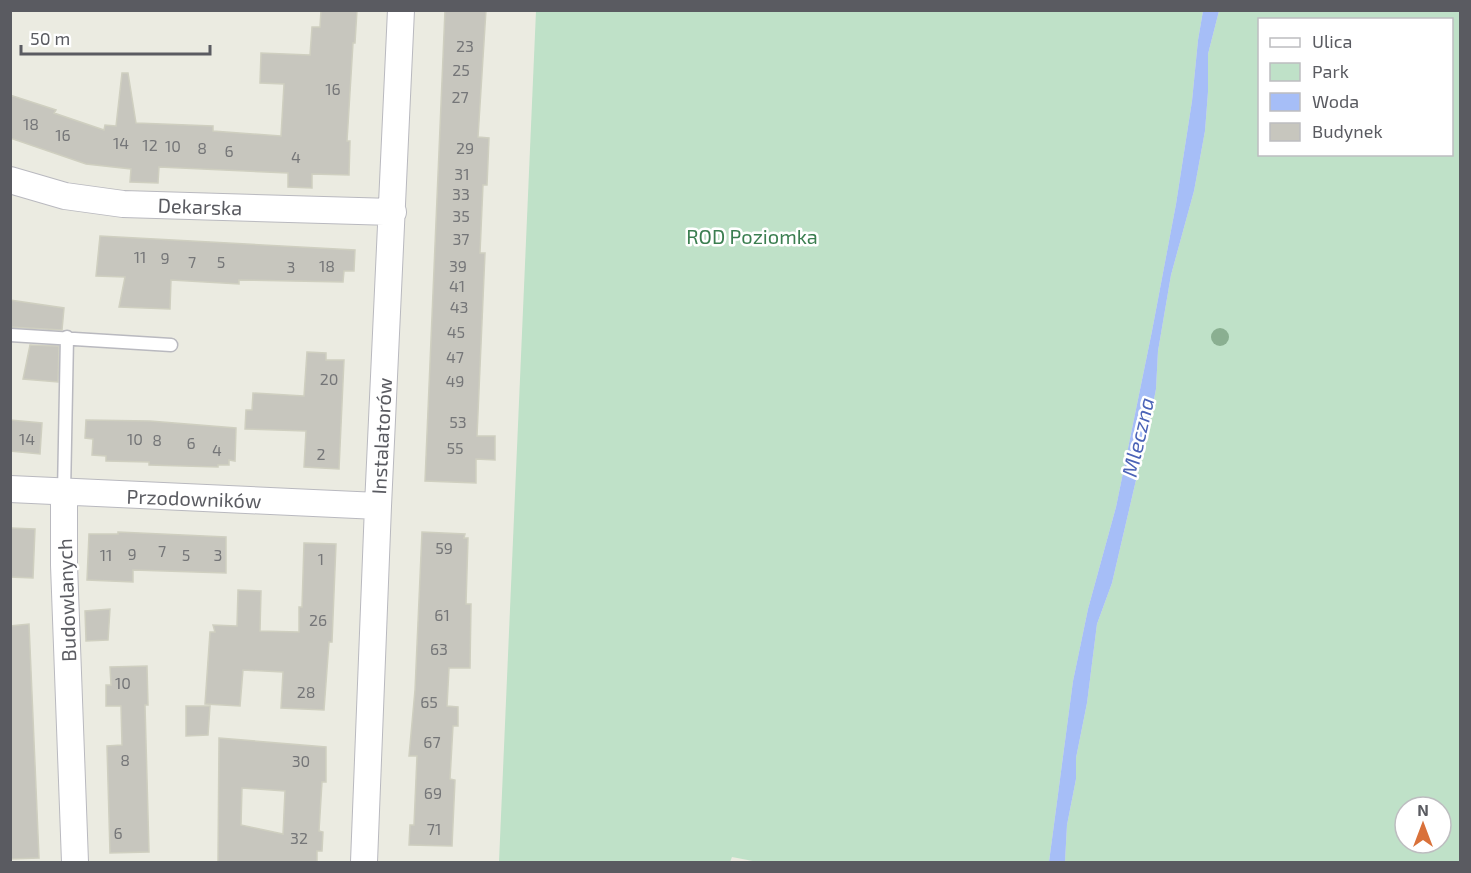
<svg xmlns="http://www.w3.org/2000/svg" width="1471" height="873" viewBox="0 0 1471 873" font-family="'Exo 2',sans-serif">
<rect width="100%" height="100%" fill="#ebebe1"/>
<path fill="#bfe1c8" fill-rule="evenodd" d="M536 11H1203L1198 40 1192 101 1176 204 1152 331 1116 507 1088 609 1073 681 1049 862H758L732 857 730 862H499Z
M1219 11H1460V862H1065L1067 825 1076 779V758L1087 703 1097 624 1112 583 1150 420 1156 389 1158 351 1171 275 1194 191 1205 131 1208 92V54ZM1260 20H1452V154H1260ZM1405 807H1441V843H1405Z"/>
<path fill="#a6bef7" d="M1203 11H1219L1208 54V92L1205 131 1194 191 1171 275 1158 351 1156 389 1150 420 1112 583 1097 624 1087 703 1076 758V779L1067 825 1065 862H1049L1073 681 1088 609 1116 507 1152 331 1176 204 1192 101 1198 40Z"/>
<path fill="#c7c6be" stroke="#cfcfc0" stroke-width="1.5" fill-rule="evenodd" d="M321 10H357L355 43H353L347 141H350L349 175 312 174V188L288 187V173L159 167 158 183 130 182 131 169 86 164 10 138V95L56 110 54 113 104 130 105 125 116 126 122 73H128L136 123 213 126V131L281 136 284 84 260 83 261 53 310 55 312 27H320Z
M445 10H486L478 137 489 138 487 185H483L482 207 480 253H485L477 436H495V460L476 459V483L425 481Z
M100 236 355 250 354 271H344L343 282 239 280V284L171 280 170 309 119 307 125 277 96 276Z
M10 300 64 308 62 330 10 327Z
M30 345 59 346 58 382 23 379Z
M307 352 326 353V360H344L339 469 304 467 306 431 245 429 246 410H252L253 393 304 396Z
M10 420 42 423 40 454 10 451Z
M86 420 150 421 236 428 235 461 229 460V465H218V467L149 465V462L106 461V456L92 455 93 439 85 438Z
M10 528 35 529 33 578 10 577Z
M118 532 226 537V573L133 570V582L87 580 89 534H118Z
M422 532 465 534 464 538H468L466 604H471L470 668H449L447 706 458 707V726H453L450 779 455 780 452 846 409 845 410 825H414L417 756H409L415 690Z
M304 543 336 544 332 642H329L324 710 281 708 283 672 243 670 240 706 205 704 210 632H215L213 625 237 626 238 590 261 591 260 631 299 632V607H302Z
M110 609 108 640 86 641 85 611Z
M29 624 39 858 10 859V626Z
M147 666 148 705H145L149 852 110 853 107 746 122 745 121 706H106V685H111L110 667Z
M186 706H210L208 735 186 736Z
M219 738 326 747V782H322L319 831 323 832 322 851H317V862H218ZM242 788 285 791 283 834 241 825Z"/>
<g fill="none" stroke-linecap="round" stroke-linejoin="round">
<g stroke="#b9b9bf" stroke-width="15">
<path id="lane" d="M10 335 171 345
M64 493 67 337"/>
</g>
<g stroke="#b9b9bf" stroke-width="28">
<path id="street" d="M10 180 65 196 123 204 393 212
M10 489 378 506
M64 493V565L75 862
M364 862 378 506 401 10"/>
</g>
<use href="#lane" stroke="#fff" stroke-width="12"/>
<use href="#street" stroke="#fff" stroke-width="26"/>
</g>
<circle fill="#8aaf91" cx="1220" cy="337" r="9"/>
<g text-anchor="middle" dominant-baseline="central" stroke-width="5" stroke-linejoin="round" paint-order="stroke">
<g font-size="16" fill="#757678">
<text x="465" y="45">23</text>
<text x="461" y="69">25</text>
<text x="333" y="88">16</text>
<text x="460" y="96">27</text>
<text x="31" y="123">18</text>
<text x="63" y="134">16</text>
<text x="121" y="142">14</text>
<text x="150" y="144">12</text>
<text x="173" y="145">10</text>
<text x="202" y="147">8</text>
<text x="465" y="147">29</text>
<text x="229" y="150">6</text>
<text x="296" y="156">4</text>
<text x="462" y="173">31</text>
<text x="461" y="193">33</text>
<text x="461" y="215">35</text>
<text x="461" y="238">37</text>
<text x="140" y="256">11</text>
<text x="165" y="257">9</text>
<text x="192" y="261">7</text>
<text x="221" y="261">5</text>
<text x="327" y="265">18</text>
<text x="458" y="265">39</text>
<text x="291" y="266">3</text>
<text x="457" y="285">41</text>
<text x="459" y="306">43</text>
<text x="456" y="331">45</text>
<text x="455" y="356">47</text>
<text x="329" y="378">20</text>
<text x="455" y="380">49</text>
<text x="458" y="421">53</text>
<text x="27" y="438">14</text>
<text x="135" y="438">10</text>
<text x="157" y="439">8</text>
<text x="191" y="442">6</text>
<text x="455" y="447">55</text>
<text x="217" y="449">4</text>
<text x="321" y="453">2</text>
<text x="444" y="547">59</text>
<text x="162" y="550">7</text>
<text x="132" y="553">9</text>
<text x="106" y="554">11</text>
<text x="186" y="554">5</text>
<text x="218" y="554">3</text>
<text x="321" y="558">1</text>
<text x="442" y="614">61</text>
<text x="318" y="619">26</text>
<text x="439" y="648">63</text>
<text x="123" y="682">10</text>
<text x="306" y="691">28</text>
<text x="429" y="701">65</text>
<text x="432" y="741">67</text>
<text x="125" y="759">8</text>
<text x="301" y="760">30</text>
<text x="433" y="792">69</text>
<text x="434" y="828">71</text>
<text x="118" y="832">6</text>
<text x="299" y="837">32</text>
</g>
<g font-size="20" fill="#5a5b61" stroke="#fff">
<text transform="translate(200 206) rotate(2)">Dekarska</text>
<text transform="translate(381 436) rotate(-87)">Instalatorów</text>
<text transform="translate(194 498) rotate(2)">Przodowników</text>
<text transform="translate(66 600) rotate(-92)">Budowlanych</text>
</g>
<g font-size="20" fill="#3b7e50" stroke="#fff">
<text x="752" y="236">ROD Poziomka</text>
</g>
<g font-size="21" font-style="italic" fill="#4b63b7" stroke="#fff">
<text transform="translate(1137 437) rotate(-77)">Mleczna</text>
</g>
</g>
<rect width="1471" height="873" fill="none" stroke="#5a5b61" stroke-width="24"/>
<rect x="1258" y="18" width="195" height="138" fill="#ffffff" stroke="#bdbdc0" stroke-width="1.5"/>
<rect x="1270" y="38" width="30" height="9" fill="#ffffff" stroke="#bdbdc0" stroke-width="1.5"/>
<text x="1312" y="48" font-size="18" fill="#5a5b61">Ulica</text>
<rect x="1270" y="63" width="30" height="18" fill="#bfe1c8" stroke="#bdbdc0" stroke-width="1.5"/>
<text x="1312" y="78" font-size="18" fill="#5a5b61">Park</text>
<rect x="1270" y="93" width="30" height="18" fill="#a6bef7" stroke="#bdbdc0" stroke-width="1.5"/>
<text x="1312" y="108" font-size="18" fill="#5a5b61">Woda</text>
<rect x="1270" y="123" width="30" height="18" fill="#c7c6be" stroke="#bdbdc0" stroke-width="1.5"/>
<text x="1312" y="138" font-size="18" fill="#5a5b61">Budynek</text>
<g transform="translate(1423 825)"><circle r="28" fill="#ffffff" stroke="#bdbdc0" stroke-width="1.5"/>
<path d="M0-4.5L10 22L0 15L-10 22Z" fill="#d9713a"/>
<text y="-9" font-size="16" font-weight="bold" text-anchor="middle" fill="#5a5b61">N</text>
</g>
<path d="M21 45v9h189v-9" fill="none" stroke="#5a5b61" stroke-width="3"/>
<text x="30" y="45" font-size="18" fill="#5a5b61" stroke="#ffffff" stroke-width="4.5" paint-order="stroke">50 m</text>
</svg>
